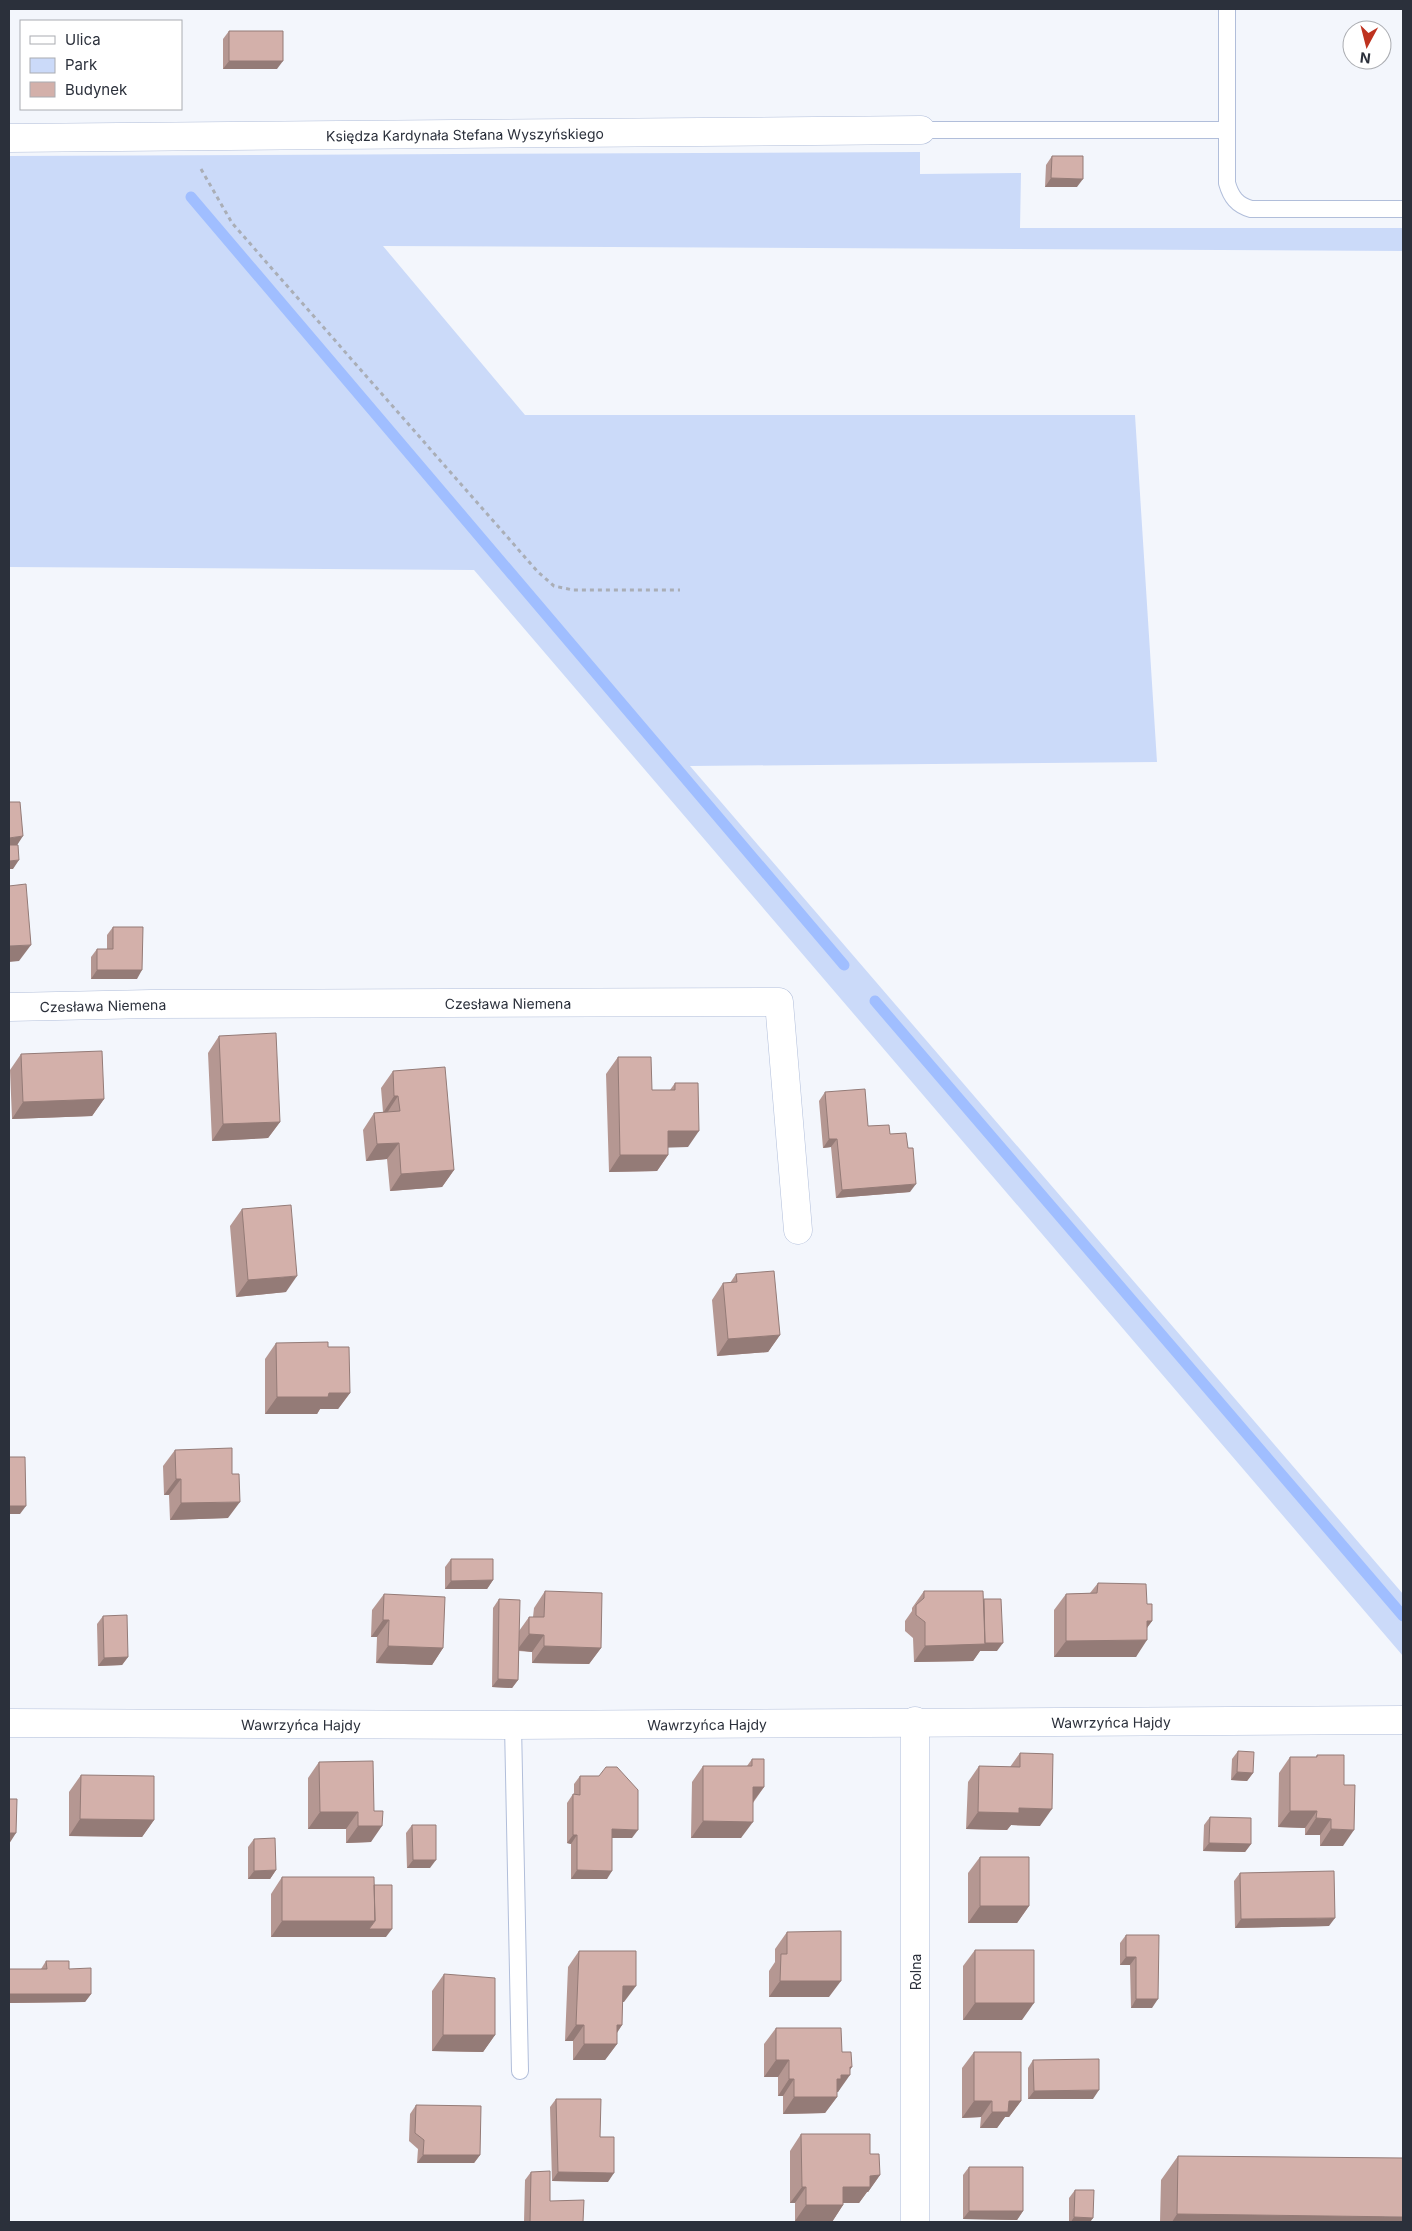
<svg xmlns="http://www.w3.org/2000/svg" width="1412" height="2231" viewBox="0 0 1412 2231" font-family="Inter,sans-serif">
<rect width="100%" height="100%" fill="#f3f6fc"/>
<path fill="#cbdaf9" d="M920 152V174L1021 173 1020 228H1403V251L383 246 525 415H1135L1157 762 690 766 1403 1594V1656L474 570 9 567V156Z"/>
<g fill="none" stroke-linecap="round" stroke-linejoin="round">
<path stroke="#a0beff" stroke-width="11" d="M191 197 844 965
M875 1001 1403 1616"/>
<g stroke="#b1beda" stroke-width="18">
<path id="service" d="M1227 9V183C1231 197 1237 205 1251 209H1403
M921 130H1226
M513 1725 520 2071"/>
</g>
<g stroke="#b1beda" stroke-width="29">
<g id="minor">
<path id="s1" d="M9 138 921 130"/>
<path id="s2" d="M9 1007 151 1004 779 1002 798 1230"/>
<path d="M915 2222V1721"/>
</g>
</g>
<g stroke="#b1beda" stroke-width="29">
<g id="tertiary">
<path id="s3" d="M9 1723 513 1725 1403 1720"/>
</g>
</g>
<path stroke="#aaaeb6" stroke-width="3" stroke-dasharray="4 4" stroke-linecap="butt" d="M201 169 232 223 538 572 554 586 573 590H680"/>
<use href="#service" stroke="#fff" stroke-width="16"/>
<use href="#minor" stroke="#fff" stroke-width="28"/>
<use href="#tertiary" stroke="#fff" stroke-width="28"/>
</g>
<path fill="#b59792" d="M229 31 277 69H223V39Z
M1052 156 1077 187H1045L1046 165Z
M113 927 137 979H91V957L97 949H107V935Z
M219 1036 280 1122 268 1138 212 1141 208 1053Z
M21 1054 104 1099 92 1116 12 1119 10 1070Z
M618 1057 652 1090H670L675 1083 688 1147H668V1155L657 1171 609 1172 606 1074Z
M393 1071 454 1170 442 1187 390 1191 387 1159 366 1161 363 1130 374 1113 383 1112 381 1088Z
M825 1092 868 1126 890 1134 910 1192 836 1198 831 1147 823 1148 819 1101Z
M242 1209 286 1292 236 1297 230 1226Z
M736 1274 780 1335 768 1352 717 1356 712 1300 723 1283H730Z
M276 1343 328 1347 350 1393 338 1409H320L317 1414H265V1359Z
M175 1450 228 1518 170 1520 169 1495H164L163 1466Z
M451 1559 493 1580 487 1589H445V1567Z
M1098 1583 1147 1604 1152 1621 1147 1628 1136 1657H1054V1610L1066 1594 1090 1593Z
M545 1591 601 1648 589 1664 532 1663V1652L519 1651 518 1680 512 1688 492 1687 493 1608 499 1599 519 1631 529 1617H533L534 1608Z
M924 1591 984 1599 997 1651H980L973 1661 914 1662 913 1638 905 1631V1621L912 1611V1608Z
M384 1594 443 1648 432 1665 376 1663 377 1637H371L372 1610Z
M103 1616 128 1657 122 1665 98 1666 97 1624Z
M1238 1751 1253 1773 1247 1781 1231 1780 1232 1759Z
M1020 1753 1040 1826 1011 1825 1007 1830 966 1829 968 1782 979 1766 1010 1767Z
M1317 1755 1343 1846H1320V1835H1305V1828L1278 1827 1279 1773 1290 1757H1316Z
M752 1759 764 1787 753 1803 741 1838H691L692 1782 703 1766H747Z
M319 1762 374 1811 371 1842 346 1843V1829H308V1778Z
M81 1775 154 1820 142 1837 69 1836V1792Z
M580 1776 632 1838H612L607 1879H571V1844L567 1843V1803L573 1794H574V1784Z
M1210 1817 1251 1844 1245 1852 1203 1851 1204 1825Z
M412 1825 430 1868H407L406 1833Z
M254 1839 276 1870 270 1879H248V1847Z
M980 1857 1029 1906 1017 1923H968V1873Z
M1240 1873 1329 1926 1235 1928 1234 1881Z
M282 1877 374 1885 386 1937H271V1894Z
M787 1932 829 1997H769V1971L775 1962V1949Z
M1126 1935H1159L1152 2008H1131L1130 1965H1120V1943Z
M975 1950 1022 2020H963V1966Z
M579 1951 624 2002H622V2025L617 2033V2044L605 2060H573V2041H565L568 1967Z
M46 1961 69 1969 91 1994 85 2002 9 2003V1969H41Z
M444 1974 495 2035 483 2052 432 2051V1991Z
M776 2028 842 2052 850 2070 838 2092H837V2097L825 2113 783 2114V2096H778V2077H764V2044Z
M974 2052 1021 2101 1009 2117H1005L997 2128H980L981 2117 962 2118V2068Z
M1033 2060 1093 2099H1028V2068Z
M556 2099 600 2137 608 2182 552 2181 550 2107Z
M416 2105 480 2155 474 2163H417L418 2149 409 2141 410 2114Z
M801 2134 870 2154 880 2175 868 2192H867L859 2203H843V2205L832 2222 795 2221V2203H790V2151Z
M1178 2156 1403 2222H1160L1161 2180Z
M969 2167 1023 2211 1017 2220 963 2219V2175Z
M531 2172 550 2201 583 2222H524L525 2180Z
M1075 2190 1093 2218 1090 2222H1069V2198Z"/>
<path fill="#947b77" d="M229 61H283L277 69H223Z
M1051 178 1083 179 1077 187H1045Z
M23 836 12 853H9V838Z
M19 860 13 869H9V861Z
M31 945 19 961 9 962V946Z
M97 970H142L137 979H91Z
M394 1096H398L387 1113H383Z
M104 1099 92 1116 12 1119 23 1102Z
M280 1122 268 1138 212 1141 223 1124Z
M668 1131H699L688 1147 656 1148Z
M829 1139H837L831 1147 823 1148Z
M399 1143 387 1159 366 1161 377 1144Z
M620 1155H668L657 1171 609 1172Z
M454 1170 442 1187 390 1191 401 1174Z
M916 1184 910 1192 836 1198 842 1190Z
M297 1276 286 1292 236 1297 248 1280Z
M780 1335 768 1352 717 1356 728 1339Z
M329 1393H350L338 1409H320L317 1414H265L277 1397Z
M176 1479H181L169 1495H164Z
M240 1502 228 1518 170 1520 181 1503Z
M9 1506H26L20 1514H9Z
M493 1580 487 1589H445L451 1581Z
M383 1620H389L377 1637H371Z
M1147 1621H1152L1140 1637Z
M529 1634 544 1635 532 1652 517 1650Z
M1147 1640 1136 1657H1054L1066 1641Z
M979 1643H1003L997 1651H980L973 1661 914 1662 925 1646Z
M388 1646 443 1648 432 1665 376 1663Z
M544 1646 601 1648 589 1664 532 1663Z
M128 1657 122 1665 98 1666 104 1658Z
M498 1679 518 1680 512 1688 492 1687Z
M1237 1772 1253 1773 1247 1781 1231 1780Z
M753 1787H764L752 1803Z
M1019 1808 1052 1809 1040 1826 1011 1825 1007 1830 966 1829 978 1812Z
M1290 1811H1317L1305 1828 1278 1827Z
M320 1812H358L346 1829H308Z
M1316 1818 1331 1819 1320 1835H1305Z
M80 1819 154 1820 142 1837 69 1836Z
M703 1821 753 1822 741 1838H691Z
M358 1826H382L371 1842 346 1843Z
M612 1829 638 1830 632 1838H607Z
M1331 1829 1354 1830 1343 1846H1320Z
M9 1833H16L9 1844Z
M573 1835H577L571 1844 567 1843Z
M1209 1843 1251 1844 1245 1852 1203 1851Z
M413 1860H436L430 1868H407Z
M276 1870 270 1879H248L254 1871Z
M577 1870 612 1871 607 1879H571Z
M980 1906H1029L1017 1923H968Z
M1335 1918 1329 1926 1235 1928 1241 1919Z
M282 1921H375L363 1937H271Z
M369 1929H392L386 1937H363Z
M1126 1957H1136L1130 1965H1120Z
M780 1981H841L829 1997H769Z
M623 1986H636L624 2002H611Z
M9 1994H91L85 2002 9 2003Z
M1136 1999H1158L1152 2008H1131Z
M975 2003H1034L1022 2020H963Z
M576 2025H584L573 2041H565Z
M617 2025H622L611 2041Z
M443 2035H495L483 2052 432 2051Z
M584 2044H617L605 2060H573Z
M776 2060H789L778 2077H764Z
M850 2067H852L846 2075H850L838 2092H832L837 2079Z
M789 2079H794L783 2096H778Z
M1099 2090 1093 2099H1028L1034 2091Z
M794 2097H837L825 2113 783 2114Z
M974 2101H992L981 2117 962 2118Z
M1009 2101H1021L1009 2117H1005L997 2128H980L992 2112Z
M423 2155H480L474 2163H417Z
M558 2172 614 2173 608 2182 552 2181Z
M880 2175 868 2192H867L859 2203H832L843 2187 870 2176Z
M802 2187H806L795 2203H790Z
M806 2205H843L832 2222 795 2221Z
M969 2211H1023L1017 2220 963 2219Z
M1177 2214 1403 2217V2222H1172Z
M1074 2217 1093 2218 1090 2222H1071Z"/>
<path fill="#d3b0aa" stroke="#947b77" d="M229 31H283V61H229Z
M1052 156H1083V179L1051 178Z
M9 802H20L23 836 9 838Z
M9 845H18L19 860 9 861Z
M26 884 31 945 9 946V886Z
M113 927H143L142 970H97V949H113Z
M276 1033 280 1122 223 1124 219 1036Z
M102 1051 104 1099 23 1102 21 1054Z
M618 1057H651L652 1090H675V1083H698L699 1131H668V1155H620Z
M445 1067 454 1170 401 1174 399 1143 377 1144 374 1113 400 1111 398 1096H394L393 1071Z
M865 1089 868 1126 889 1125 890 1134 906 1133 908 1148H913L916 1184 842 1190 837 1139H829L825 1092Z
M291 1205 297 1276 248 1280 242 1209Z
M774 1271 780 1335 728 1339 723 1283 737 1282 736 1274Z
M328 1342V1347H349L350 1393H329L328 1397H277L276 1343Z
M232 1448V1474H239L240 1502 181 1503V1479H176L175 1450Z
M9 1457H25L26 1506H9Z
M451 1559H493V1580L451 1581Z
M1098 1583 1146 1584 1147 1604H1152V1621H1147V1640L1066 1641V1594L1097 1593Z
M545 1591 602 1593 601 1648 544 1646V1635L529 1634V1617H544Z
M924 1591H983L985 1644 925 1646V1622L916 1615V1605L924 1598Z
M384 1594 445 1597 443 1648 388 1646 389 1620H383Z
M499 1599 520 1600 518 1680 498 1679Z
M984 1599H1001L1003 1643H985Z
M127 1615 128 1657 104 1658 103 1616Z
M1238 1751 1254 1752 1253 1773 1237 1772Z
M1020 1753 1053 1754 1052 1809 1019 1808V1813L978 1812 979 1766 1020 1767Z
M1317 1755H1344V1785H1355L1354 1830 1331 1829V1819L1316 1818 1317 1811H1290V1757H1317Z
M752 1759H764V1787H753V1822L703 1821V1766H752Z
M373 1761 374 1811H383L382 1826H358V1812H320L319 1762Z
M606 1767H617L638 1790V1830L612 1829V1871L577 1870V1835H573V1794L580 1795V1776H599Z
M81 1775 154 1776V1820L80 1819Z
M9 1799H17L16 1833H9Z
M1210 1817 1251 1818V1844L1209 1843Z
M412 1825H436V1860H413Z
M275 1838 276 1870 254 1871V1839Z
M980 1857H1029V1906H980Z
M1334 1871 1335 1918 1241 1919 1240 1873Z
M282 1877H374L375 1921H282Z
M374 1885H392V1929H369L375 1921Z
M841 1931V1981H780L781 1954H787V1932Z
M1126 1935H1159L1158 1999H1136V1957H1126Z
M975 1950H1034V2003H975Z
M579 1951H636V1986H623L622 2025H617V2044H584V2025H576Z
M46 1961H69V1969L91 1968V1994H9V1969H47Z
M444 1974 495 1978V2035H443Z
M776 2028H841L842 2052H851L852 2067H850V2075H841V2079H837V2097H794V2079H789V2060H776Z
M974 2052H1021V2101H1009L1008 2112H992V2101H974Z
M1099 2059V2090L1034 2091 1033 2060Z
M556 2099H601L600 2137H614V2173L558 2172Z
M416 2105 481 2106 480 2155H423L424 2140 415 2133Z
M801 2134H870V2154H879L880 2175 870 2176V2187H843V2205H806V2187H802Z
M1178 2156 1403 2158V2217L1177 2214Z
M969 2167H1023V2211H969Z
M550 2171V2201L584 2200 583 2222H530L531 2172Z
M1075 2190H1094L1093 2218 1074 2217Z"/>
<g text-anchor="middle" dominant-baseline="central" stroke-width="5" stroke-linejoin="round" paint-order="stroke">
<g font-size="14" fill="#2b303b" stroke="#fff">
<text stroke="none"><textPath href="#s1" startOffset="456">Księdza Kardynała Stefana Wyszyńskiego</textPath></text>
<text stroke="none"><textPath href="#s2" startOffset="499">Czesława Niemena</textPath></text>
<text stroke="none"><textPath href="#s2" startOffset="94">Czesława Niemena</textPath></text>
<text stroke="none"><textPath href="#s3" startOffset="1102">Wawrzyńca Hajdy</textPath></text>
<text stroke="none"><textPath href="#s3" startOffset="698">Wawrzyńca Hajdy</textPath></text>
<text stroke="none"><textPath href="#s3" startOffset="292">Wawrzyńca Hajdy</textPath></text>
<text transform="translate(915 1972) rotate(-90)">Rolna</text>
</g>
</g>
<rect width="1412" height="2231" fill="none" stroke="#2b303b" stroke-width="20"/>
<rect x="20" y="20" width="162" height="90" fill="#ffffff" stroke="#aaacb1"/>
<rect x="30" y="36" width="25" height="8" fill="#ffffff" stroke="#aaacb1"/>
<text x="65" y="45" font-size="15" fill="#2b303b">Ulica</text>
<rect x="30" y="58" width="25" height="15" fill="#cbdaf9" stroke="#aaacb1"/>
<text x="65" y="70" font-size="15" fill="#2b303b">Park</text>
<rect x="30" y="82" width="25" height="15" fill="#d3b0aa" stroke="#aaacb1"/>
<text x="65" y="95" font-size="15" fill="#2b303b">Budynek</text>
<g transform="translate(1367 45) rotate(187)"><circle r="24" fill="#ffffff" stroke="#aaacb1"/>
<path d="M0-4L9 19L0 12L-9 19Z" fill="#be321f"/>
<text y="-8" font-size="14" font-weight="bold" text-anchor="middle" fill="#2b303b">N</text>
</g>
</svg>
